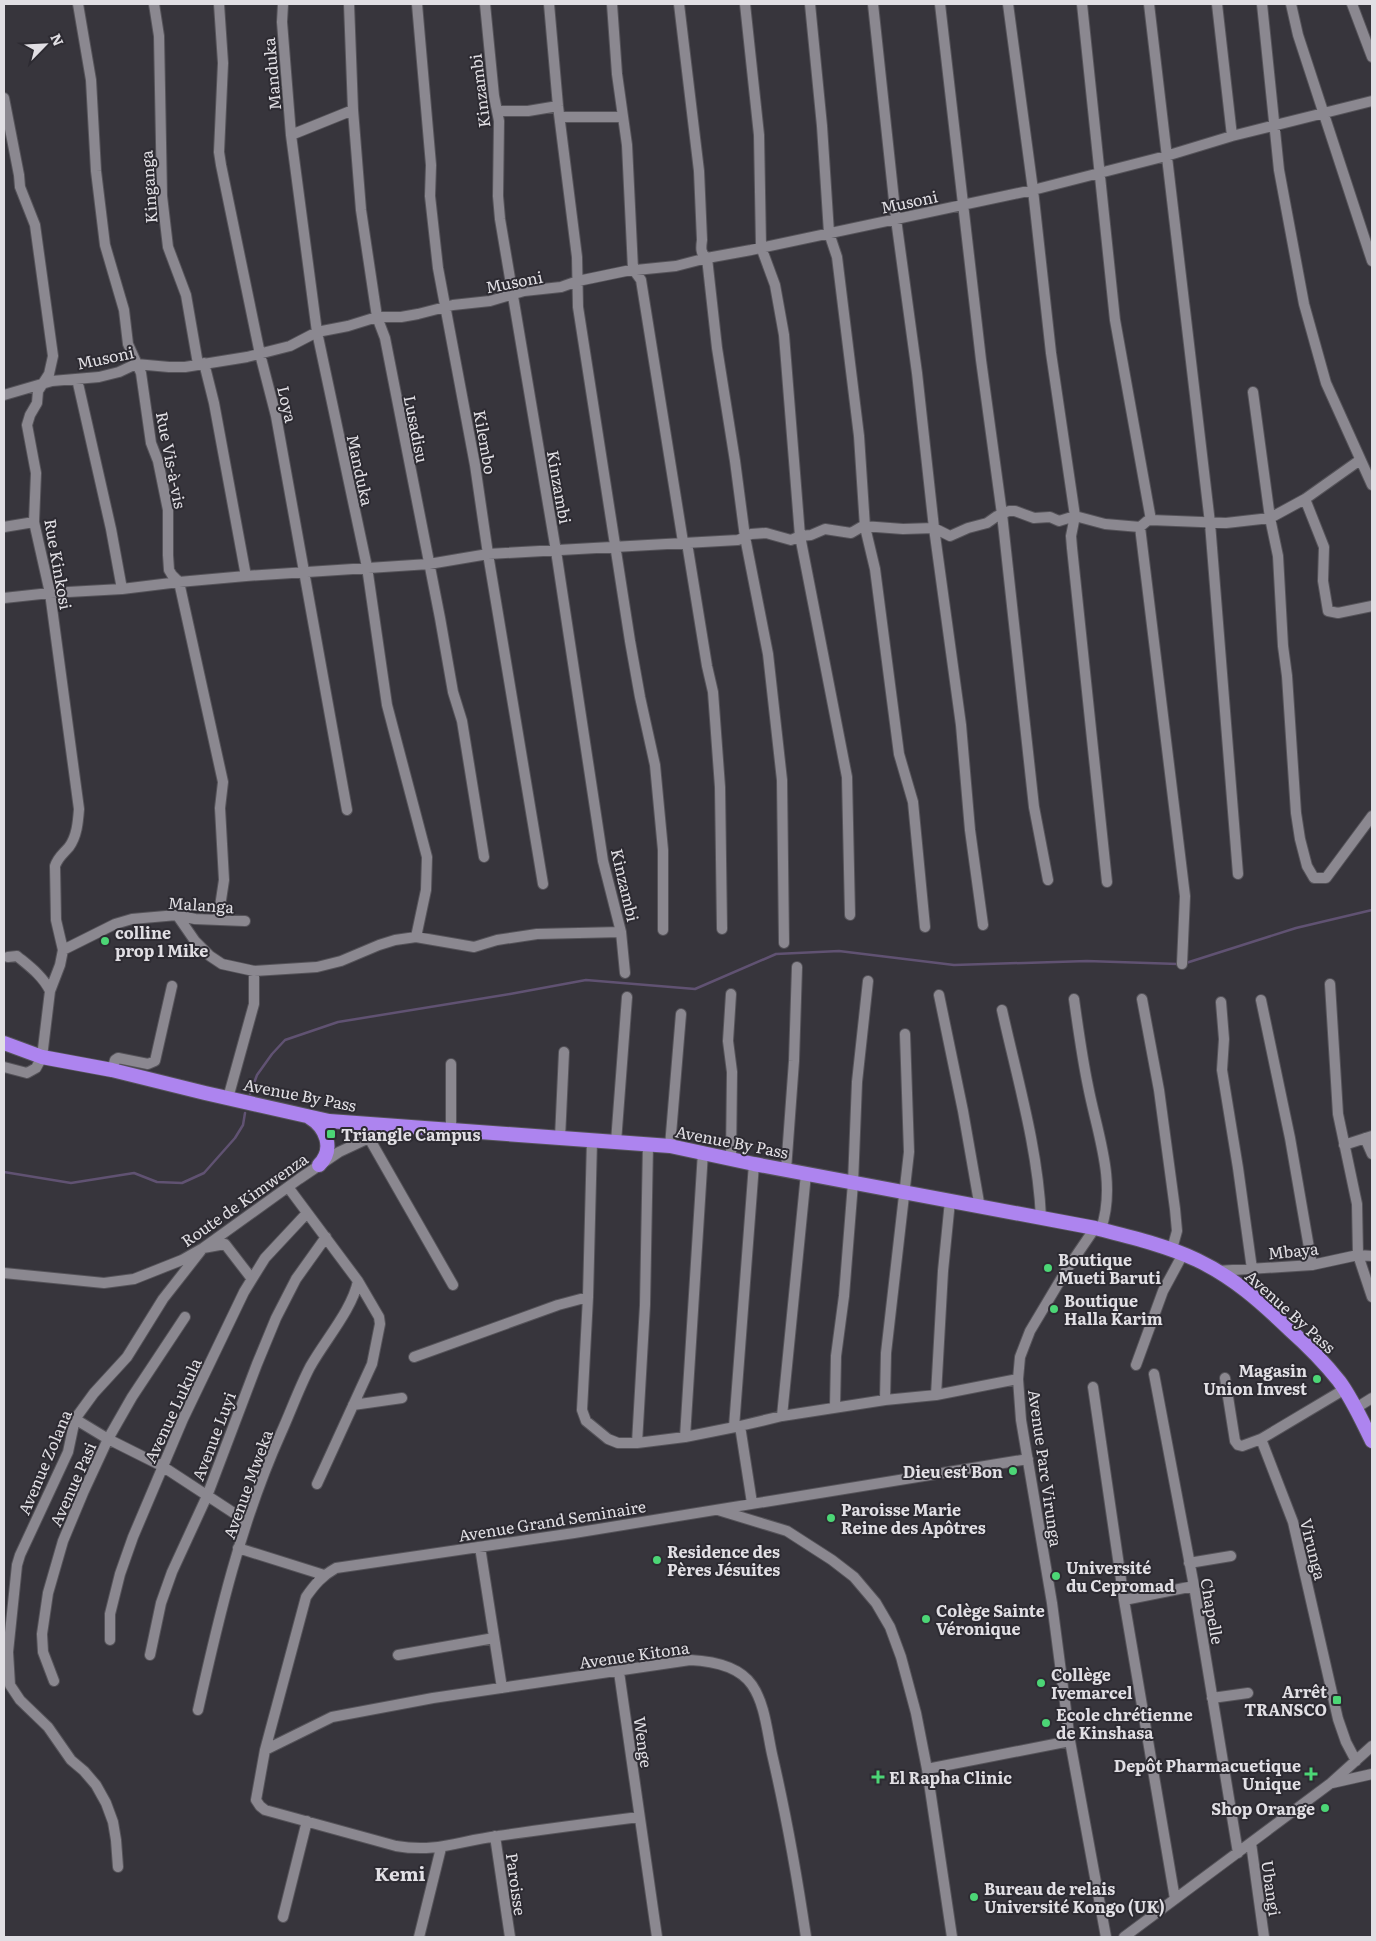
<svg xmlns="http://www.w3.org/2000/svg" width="1376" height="1941" viewBox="0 0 1376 1941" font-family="Literata,serif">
<rect width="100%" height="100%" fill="#37353c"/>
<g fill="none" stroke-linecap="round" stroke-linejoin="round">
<path stroke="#605272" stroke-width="2.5" d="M1186 963 1296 928 1372 910
M250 1094 257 1075 272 1054 285 1040 338 1022 510 994 586 980 695 989 776 954 839 951 954 965 1087 961 1178 964
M4 1172 71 1183 134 1173 157 1182 182 1183 204 1173 235 1138 243 1125 245 1113"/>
<g stroke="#555359" stroke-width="12">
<path id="minor" d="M78 4 91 80 96 171 105 245 124 310 128 344 141 373 151 443 158 461 168 510V555L169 570 172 575 179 582 223 782 220 808 224 880 218 920
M154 4 159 36 162 196 168 247 186 295 198 364
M219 4 223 63 219 152 221 165 260 354 276 416 347 810
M283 4 282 22 291 135 317 332 367 567 387 705 427 857 426 890 416 937
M349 4 353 110 361 210 377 317 385 338 440 618 453 692 462 721 484 857
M417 4 431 165 430 196 438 268 475 465 488 554 543 884
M485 4 494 96 499 121 498 196 500 219 556 551 603 861 621 932 625 973
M549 4 558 106 577 257 578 307 630 641 640 697 655 765 663 850V930
M612 4 617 74 627 145 633 269 641 280 683 542
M679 4 699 171 702 240C701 247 700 254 707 258L717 348 735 461 745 537 768 654 782 780 784 943
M745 4 759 135 761 247 775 285 784 335 800 536 847 777 850 915
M810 4 822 126 829 233 837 257 859 436 865 527 875 569 899 754 913 802 925 927
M873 4 896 219 917 373 934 528 961 725 970 830 983 925
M940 4 981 360 1002 514 1034 807 1048 880
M1008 4 1033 190 1051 353 1075 516 1071 536 1072 548 1107 882
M1082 4 1115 320 1151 520
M1149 4 1210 523 1238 874
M1217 4 1232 136
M1262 4 1279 170 1304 304 1326 383 1372 485
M1291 4 1298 35 1372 261
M1352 4 1372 57
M4 98 19 175 20 187 35 225 53 356 49 374 38 391 37 403 30 415 27 425 36 473 34 522 50 593 79 809C78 822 77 836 69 847 63 854 58 857 55 866L56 920 63 950
M498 111H528L558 106
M560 117H623
M291 135 353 110
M204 363 214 403 246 576
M77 379 111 529 122 589
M1253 392 1270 518 1278 556 1283 646 1287 676 1296 813 1300 839 1307 866 1314 878H1326L1372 816
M4 395 52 381 99 377 119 372 136 364 169 367H185L247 357 290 346 317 332 348 326 377 317H401L418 314 453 305 490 301 524 291 561 287 578 281 626 271 676 266 707 258 751 250 1033 190 1166 156 1232 136 1372 101
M1305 499 1324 547 1323 581 1328 611 1338 613 1372 606
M4 527 34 522
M1140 527 1185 896 1182 964
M687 543 707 666 713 692 720 787 722 929
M4 598 50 593 122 589 179 582 246 576 429 564 488 554 738 540 751 534 766 533 791 540 800 536 811 535 825 529 851 533 863 526 903 529 934 528 950 536 968 528 987 523 997 516 1009 511H1015L1034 518 1050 517 1059 521 1075 516 1105 524 1140 527 1147 521 1151 520 1226 523 1270 518 1305 499 1360 460
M177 915 195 941 210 956 222 964 254 971 317 967 341 961 379 945 395 940 416 937 474 947 497 940 537 934 621 932
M8 957 17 956C29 966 43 976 50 991
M1330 984 1338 1114 1357 1204 1358 1255 1372 1297
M731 994 728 1041 732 1072 731 1159
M939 995 963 1111 980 1208
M1074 999C1078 1028 1082 1057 1088 1086 1097 1133 1117 1182 1101 1229
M1142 999 1159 1090 1175 1209 1177 1231 1172 1249
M1261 1000 1290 1138 1312 1265
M1221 1002 1224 1039 1222 1070 1238 1168 1252 1269
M1002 1010C1017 1078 1038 1148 1041 1218
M451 1064V1130
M4 1067 27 1073 36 1068 42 1057 50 991 60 965 63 950 115 924 132 919 177 915 195 919 245 921
M112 1070 115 1060 118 1058 148 1064 155 1061 172 986
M228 1098 254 1004V971
M369 1138 453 1285
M560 1138 564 1052
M1365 1138 1372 1154
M592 1140 588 1297 582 1410 586 1421 608 1439 618 1443H637L685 1437 740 1426 782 1416 885 1400 936 1395 1018 1379
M616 1142 627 997
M1344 1145 1372 1136
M670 1146 681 1014
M786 1170 794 1061 797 967
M288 1187 358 1281 379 1317 380 1324 372 1364 317 1484
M1095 1228 1067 1269 1030 1331 1020 1357 1018 1379 1021 1420 1052 1603 1070 1741 1106 1937
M1217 1271 1312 1265 1358 1255 1372 1256
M4 1273 104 1283 134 1279 182 1260 203 1248 299 1179 339 1152 369 1138 399 1129
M414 1357 558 1305 588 1297
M1136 1365 1163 1291 1183 1254
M1154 1374 1194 1586 1238 1853
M1225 1378 1235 1441 1238 1445 1242 1446 1261 1439
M1093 1387 1124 1600 1175 1899
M1345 1389 1261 1439 1293 1522 1338 1719 1346 1742 1356 1761
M936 1395 943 1271 950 1201
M885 1400 886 1353 909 1152 905 1034
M353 1405 402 1398
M835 1407 836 1356 844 1296 853 1183 857 1082 868 981
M1356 1408 1372 1398
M782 1416 806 1174
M75 1419 108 1439 162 1466 246 1521
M740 1426 752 1503
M734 1427 754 1164
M685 1437 703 1152
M637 1443 645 1305 648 1144
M718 1510 787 1531 832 1560 854 1577 876 1603 890 1627 901 1657 916 1713 927 1769 952 1937
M480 1547 502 1688
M238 1548 324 1575
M1189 1563 1231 1556
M1124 1600 1194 1586
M110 1640V1614L120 1574 133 1537 183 1419 244 1292 265 1258 307 1213
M150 1655 161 1603 172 1572 207 1496 257 1364 276 1318 296 1279 326 1237
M398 1655 494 1638
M619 1672 657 1937
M54 1681 43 1652 42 1634 48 1593 63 1541 83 1493 108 1439 132 1397 185 1317
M1212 1698 1248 1693
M198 1710C219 1616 241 1522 281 1433 291 1411 299 1388 310 1367 325 1340 352 1310 358 1281
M265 1750 332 1717 433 1698 690 1660C711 1661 739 1666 752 1685 765 1704 767 1731 772 1754 786 1814 797 1876 806 1937
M927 1769 1070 1741
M1332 1783 1372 1774
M639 1817C592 1823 545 1829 498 1836 458 1841 437 1853 396 1846L265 1810 260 1806 256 1800 265 1750 306 1597C315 1584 322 1576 336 1568L574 1533 1028 1459
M495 1836 510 1937
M1251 1843 1264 1937
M118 1867 116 1840 113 1822 106 1803 96 1785 84 1771 71 1760 48 1727 20 1700 10 1685 8 1652 17 1565 20 1555 68 1452 75 1419 94 1393 127 1357 163 1299 203 1248 225 1244 252 1279
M283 1917 307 1821
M419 1937 441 1848
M1124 1937 1331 1783 1372 1746"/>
</g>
<g stroke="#555359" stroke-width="16">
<path id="highway" d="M4 1043 42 1057 112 1070 205 1093 329 1121 670 1146 754 1164 1095 1228C1130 1237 1165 1245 1197 1260 1233 1277 1261 1302 1289 1329 1307 1345 1324 1362 1339 1381 1353 1400 1362 1421 1372 1441
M309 1117C326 1127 335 1149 319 1165"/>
</g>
<use href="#minor" stroke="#8b8890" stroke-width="10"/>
<use href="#highway" stroke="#ad84ef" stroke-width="14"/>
</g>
<g fill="#4cd676" stroke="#2d2b32" stroke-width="2">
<circle cx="105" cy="941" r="5"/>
<rect x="326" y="1129" width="10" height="10" rx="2.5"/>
<circle cx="1048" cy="1268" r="5"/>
<circle cx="1054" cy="1309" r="5"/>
<circle cx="1317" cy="1379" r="5"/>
<circle cx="1013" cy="1471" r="5"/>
<circle cx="831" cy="1518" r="5"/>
<circle cx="657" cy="1560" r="5"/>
<circle cx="1056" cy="1576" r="5"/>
<circle cx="926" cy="1619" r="5"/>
<circle cx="1041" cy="1683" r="5"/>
<rect x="1332" y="1695" width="10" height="10" rx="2.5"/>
<circle cx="1046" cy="1723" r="5"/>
<path d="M1308.5 1766.5h5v5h5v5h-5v5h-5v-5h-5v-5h5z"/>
<path d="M875.5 1769.5h5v5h5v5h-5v5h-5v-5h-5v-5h5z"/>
<circle cx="1325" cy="1808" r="5"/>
<circle cx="974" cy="1897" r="5"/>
</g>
<g text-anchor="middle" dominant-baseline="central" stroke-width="4" stroke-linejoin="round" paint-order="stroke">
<g font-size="16" fill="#e1dfe4" stroke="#2d2b32">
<text transform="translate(271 74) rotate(-95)">Manduka</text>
<text transform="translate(479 91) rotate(-97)">Kinzambi</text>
<text transform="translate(148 187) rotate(-94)">Kinganga</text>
<text transform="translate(909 201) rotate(-12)">Musoni</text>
<text transform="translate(514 281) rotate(-11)">Musoni</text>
<text transform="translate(105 357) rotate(-12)">Musoni</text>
<text transform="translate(288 404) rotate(77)">Loya</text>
<text transform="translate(417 429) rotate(79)">Lusadisu</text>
<text transform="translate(486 442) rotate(80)">Kilembo</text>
<text transform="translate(172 460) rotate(79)">Rue Vis-à-vis</text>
<text transform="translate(361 470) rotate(78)">Manduka</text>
<text transform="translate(560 487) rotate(80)">Kinzambi</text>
<text transform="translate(59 564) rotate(80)">Rue Kinkosi</text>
<text transform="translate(626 885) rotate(77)">Kinzambi</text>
<text transform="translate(201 904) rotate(4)">Malanga</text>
<text transform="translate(300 1094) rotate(11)">Avenue By Pass</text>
<text transform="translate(732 1141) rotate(11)">Avenue By Pass</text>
<text transform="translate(244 1199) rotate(-35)">Route de Kimwenza</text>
<text transform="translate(1293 1250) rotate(-6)">Mbaya</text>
<text transform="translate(1291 1311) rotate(42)">Avenue By Pass</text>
<text transform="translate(172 1410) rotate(-65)">Avenue Lukula</text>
<text transform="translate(213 1436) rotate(-69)">Avenue Luyi</text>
<text transform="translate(44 1462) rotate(-67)">Avenue Zolana</text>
<text transform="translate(1046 1468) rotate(82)">Avenue Parc Virunga</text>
<text transform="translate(72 1484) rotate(-66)">Avenue Pasi</text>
<text transform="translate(247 1484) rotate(-70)">Avenue Mweka</text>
<text transform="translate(552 1520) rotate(-9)">Avenue Grand Seminaire</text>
<text transform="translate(1314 1549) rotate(76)">Virunga</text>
<text transform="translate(1213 1611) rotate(80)">Chapelle</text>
<text transform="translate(634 1654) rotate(-8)">Avenue Kitona</text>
<text transform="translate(644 1742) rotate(82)">Wenge</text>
<text transform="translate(517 1884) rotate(82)">Paroisse</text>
<text transform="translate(1272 1888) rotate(82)">Ubangi</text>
</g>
<g font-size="16" font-weight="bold" fill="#e1dfe4" stroke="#2d2b32" text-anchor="start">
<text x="115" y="932">colline<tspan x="115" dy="18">prop 1 Mike</tspan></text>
<text x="341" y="1134">Triangle Campus</text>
<text x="1058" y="1259">Boutique<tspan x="1058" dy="18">Mueti Baruti</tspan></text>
<text x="1064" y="1300">Boutique<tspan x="1064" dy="18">Halla Karim</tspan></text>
<text x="1307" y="1370" text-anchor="end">Magasin<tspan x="1307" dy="18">Union Invest</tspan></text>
<text x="1003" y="1471" text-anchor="end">Dieu est Bon</text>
<text x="841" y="1509">Paroisse Marie<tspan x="841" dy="18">Reine des Apôtres</tspan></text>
<text x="667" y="1551">Residence des<tspan x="667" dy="18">Pères Jésuites</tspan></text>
<text x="1066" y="1567">Université<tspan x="1066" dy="18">du Cepromad</tspan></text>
<text x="936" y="1610">Colège Sainte<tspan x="936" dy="18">Véronique</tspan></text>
<text x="1051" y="1674">Collège<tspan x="1051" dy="18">Ivemarcel</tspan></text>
<text x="1327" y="1691" text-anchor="end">Arrêt<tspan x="1327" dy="18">TRANSCO</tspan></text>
<text x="1056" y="1714">Ecole chrétienne<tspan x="1056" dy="18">de Kinshasa</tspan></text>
<text x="1301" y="1765" text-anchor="end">Depôt Pharmacuetique<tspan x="1301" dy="18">Unique</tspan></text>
<text x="889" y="1777">El Rapha Clinic</text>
<text x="1315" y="1808" text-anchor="end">Shop Orange</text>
<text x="984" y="1888">Bureau de relais<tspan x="984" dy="18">Université Kongo (UK)</tspan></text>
</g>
<g font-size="19" font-weight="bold" fill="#e1dfe4" stroke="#2d2b32">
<text x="400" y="1873">Kemi</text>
</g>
</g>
<rect width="1376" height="1941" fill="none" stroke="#e1dfe4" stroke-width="10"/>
<g transform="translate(45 45) rotate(66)" stroke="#2d2b32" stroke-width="4" paint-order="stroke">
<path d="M0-4L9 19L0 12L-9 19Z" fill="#e1dfe4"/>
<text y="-8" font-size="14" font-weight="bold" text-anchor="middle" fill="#e1dfe4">N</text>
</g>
</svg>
